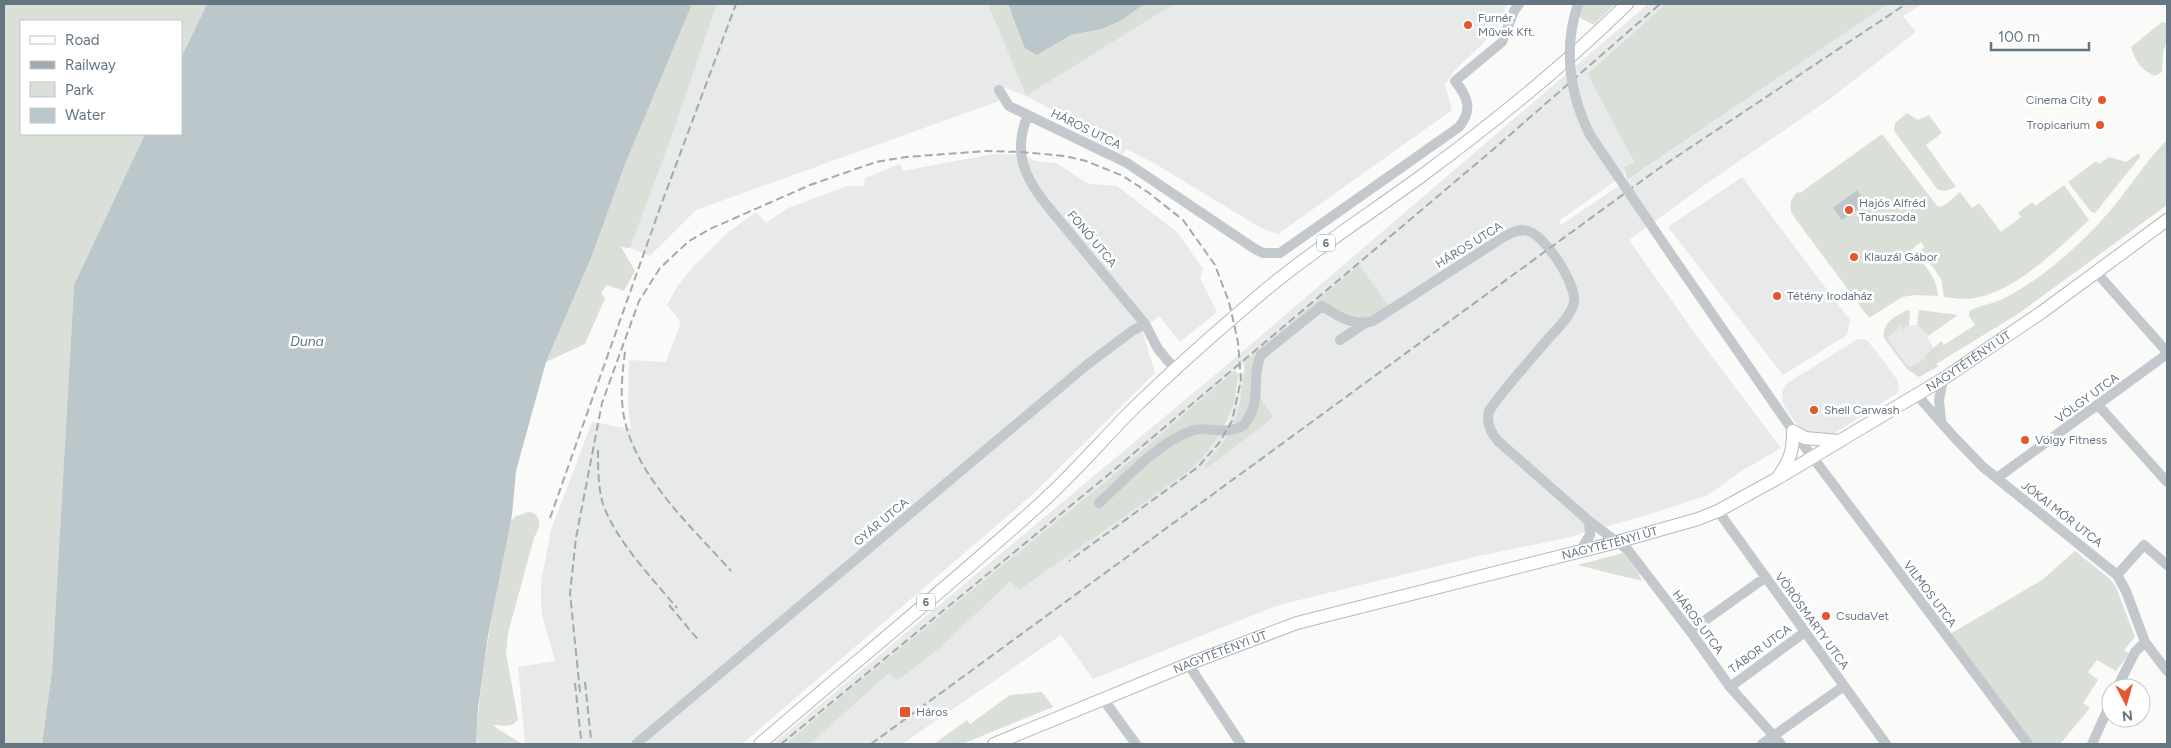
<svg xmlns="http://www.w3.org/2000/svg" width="2171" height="748" viewBox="0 0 2171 748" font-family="Figtree,sans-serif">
<rect width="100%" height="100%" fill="#fafaf8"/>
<path fill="#e8e9e9" d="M717 4H988L1026 96 1174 4H1507L1497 30 1455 70 1445 84 1452 110 1278 234 1261 228 1157 165 1126 149 1122 154 1072 128 1075 122 1026 96 1005 88 995 91 999 101 696 210 650 256 630 248 671 138Z
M1648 4H1666L1587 74 1634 162 1624 167 1625 174 1559 221 1561 225 1888 4H1922L1903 16 1916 32 1831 98 1706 184 1629 240 1698 338 1781 448 1740 472 1708 495 1657 512 1566 538 1479 556 1279 605 1093 679 1061 635 902 744H810L889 673 936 651 1010 582 1189 471 1211 447 1228 422 1238 387V373H1244L1243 387 1234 424 1226 438 1206 463 1274 418 1259 398 1252 371V364L1258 354 1325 305 1358 319 1359 265 1110 478 850 689 786 744H773L1229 363Z
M992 154 1024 155 1035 161 1056 163 1089 184 1117 186 1177 232 1203 269 1200 278 1217 312 1180 342 1159 316 1142 330 1155 373 1032 495 742 744H525L518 667 555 661 543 619 541 605V583L551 530 592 422 631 429 628 407 629 360 666 362 681 322 667 305 678 285 693 267 726 234 756 212 766 223 788 208 847 186H864L865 178 900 164 903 171Z
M1742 177 1850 320 1847 335 1783 375 1668 227Z
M1909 325H1917L1926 335 1934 349 1926 358 1911 367 1906 364 1887 338 1901 326 1904 328Z
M1860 339 1867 340 1882 359 1898 381 1899 392 1829 437 1801 431 1783 404 1782 393 1786 384 1856 340Z"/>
<path fill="#dadfd7" d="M4 4H207L181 58V21H21V134H145L74 285 52 671 42 744H4Z
M692 4H717L671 138 630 248 621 247 635 271 624 291 607 285 601 293 605 298 585 344 546 362 591 258 626 162Z
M988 4H1008L1011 13 1037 55 1071 35 1102 29 1122 20 1144 4H1174L1026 96Z
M1583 4H1615L1594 25 1578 17Z
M1666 4H1888L1627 180 1624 167 1634 162 1587 74Z
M2162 22 2167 23V42L2163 52 2162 72 2155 76C2143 72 2134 60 2131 47Z
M1907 113 1918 120 1929 115 1942 133 1926 145 1956 187 1946 191 1938 190 1894 131 1895 123Z
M1882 134 1938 207 1945 205 1960 192 1972 208 1979 203 2001 232 2021 217 2018 213 2032 202 2035 206 2064 185 2089 220C2059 248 2016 291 1975 298 1964 300 1954 298 1944 297L1941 279 1921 250 1924 247 1921 242 1911 250C1924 264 1937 276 1938 296L1915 295 1902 297 1869 318 1792 214C1789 204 1790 199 1798 192L1800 193Z
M2167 141V205L2018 314 1936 364 1939 366 1919 377 1907 369 1884 338C1882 322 1895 317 1907 310L1910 311 1909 325 1903 329 1901 326 1887 338 1906 364 1911 367 1925 358 1924 357 1941 341 1944 345 1975 325 1969 316V311C1980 305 1993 304 2005 298 2045 277 2080 245 2110 211 2121 199 2159 144 2167 141Z
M2139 153 2140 157 2095 213 2091 212 2068 182 2096 161 2099 164 2109 157 2126 162Z
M1359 265 1389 306C1360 326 1355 317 1325 305L1258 354C1244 377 1259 398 1274 417L1204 470C1208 457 1219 449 1226 438 1241 414 1242 388 1245 361Z
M1919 310 1958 315 1928 336 1917 325Z
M1234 371 1238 373C1237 413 1218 444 1189 471L1019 590 1010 582 936 651 898 680 889 673 810 744H786L850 689 1110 478Z
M528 512 534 513C543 522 539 528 534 538L508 633 506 653 518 719C512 729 503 725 494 725L495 727 522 744H476C480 669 496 596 510 522L516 516Z
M2075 551 2111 580 2116 587 2135 637 2124 650 2129 654 2116 671 2097 660 2088 672 2098 680 2083 703 2090 708 2060 744H2031L1950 634 2042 580Z
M1624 553 1638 572 1642 581 1577 565Z
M1042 692 1053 707 962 744H934L967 720 970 724 1010 695Z"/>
<path fill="#bbc7cb" d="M207 4H692L626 162 591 258 546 362 516 471 512 515 488 636 478 708 476 744H42L52 671 74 285 145 134H181V58Z
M1008 4H1144L1122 20 1102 29 1071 35 1037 55 1025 48Z
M1857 190 1866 203 1842 220 1833 208Z"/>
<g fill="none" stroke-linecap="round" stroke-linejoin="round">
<g stroke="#b5babe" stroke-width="14">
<g id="major">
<path d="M1779 476C1790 459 1793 452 1793 431L1805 438 1840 441"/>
<path d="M760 744C849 667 942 592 1030 513 1065 483 1095 448 1127 415 1170 372 1216 332 1263 292 1313 250 1368 215 1420 177 1492 124 1563 67 1627 4"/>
<path id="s1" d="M994 744 1196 661 1297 623 1617 542 1698 519 1718 511 1778 478 1943 379 2042 312 2167 220"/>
</g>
</g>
<path stroke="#c3c8cc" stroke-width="10" d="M999 90 1009 106 1127 163 1255 249 1263 253H1280L1459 127C1473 110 1468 97 1455 81L1502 42 1514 11 1519 4
M1028 115C1013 150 1023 175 1045 203L1145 324 1158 349 1175 369
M1670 253 1793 431 2028 744
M2096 272 2167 352
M1340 340 1365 323
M1917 395 1953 436 1983 467 2117 575 2126 591 2145 642 2167 671
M2098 405 2167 482
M1941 421 1939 400 1943 379
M1997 478 2167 354
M1099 503C1126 479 1157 443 1191 431 1209 425 1224 437 1244 425 1264 398 1250 379 1261 355L1322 306C1338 316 1354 327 1373 321L1502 238C1510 233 1519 228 1528 231 1545 235 1577 285 1574 302 1571 316 1557 329 1548 339 1528 363 1506 386 1489 411 1486 423 1490 432 1498 441L1589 521 1628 550 1693 635 1730 687 1781 744
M1718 511 1886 744
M1580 551 1590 535 1589 521
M2117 575 2144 545 2167 565
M1690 631 1766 577
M1188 664 1241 744
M1730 687 1805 632
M2117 688 2135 652 2145 642
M1103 699 1136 744
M636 744 1088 364 1132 331 1145 324
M1762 744 1844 686
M2092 744 2111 702"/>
<use href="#major" stroke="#fff" stroke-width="12"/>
<path stroke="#a2aab0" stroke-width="2" stroke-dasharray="8 4" stroke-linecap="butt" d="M625 352C622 374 620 396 624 417 636 477 692 527 731 571
M598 450C598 468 598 487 603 504 616 541 652 578 677 608
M550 518 661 205 736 4
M669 605 700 642
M585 682 591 739
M575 683 581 739
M580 692 570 593 576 538 602 403 639 301 660 268 689 241 710 229 810 185 876 162 906 157 986 151 1021 152 1065 156 1086 161 1123 176 1149 193 1183 220 1215 265 1229 302 1238 342 1241 380 1232 421 1219 443 1198 467 1069 561
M781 744 1108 475 1496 147 1660 4
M871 744 1658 169 1906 4"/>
<path stroke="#c3c8cc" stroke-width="10" d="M1578 4C1563 49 1569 92 1590 135L1670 253"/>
</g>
<g fill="#e4572e" stroke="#fff" stroke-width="2">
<circle cx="1468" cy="25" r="5"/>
<circle cx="2102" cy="100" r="5"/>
<circle cx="2100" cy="125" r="5"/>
<circle cx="1849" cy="210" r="5"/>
<circle cx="1854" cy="257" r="5"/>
<circle cx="1777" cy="296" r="5"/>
<circle cx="1814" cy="410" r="5"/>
<circle cx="2025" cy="440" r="5"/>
<circle cx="1826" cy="616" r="5"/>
<rect x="899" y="706" width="12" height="12" rx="2.5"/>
</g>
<g text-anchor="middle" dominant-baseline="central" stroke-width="5" stroke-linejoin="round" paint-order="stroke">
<g fill="#fff" stroke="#939fa8" stroke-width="1">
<rect x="1317" y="234.5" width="18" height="17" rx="4"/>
<rect x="917" y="593.5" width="18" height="17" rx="4"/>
</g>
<g font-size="11" font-weight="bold" fill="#657683">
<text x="1326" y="243">6</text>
<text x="926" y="602">6</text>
</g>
<g font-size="12" fill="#657683" stroke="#fff" text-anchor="start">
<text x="1478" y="18">Furnér<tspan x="1478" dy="14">Művek Kft.</tspan></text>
<text x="2092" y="100" text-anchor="end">Cinema City</text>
<text x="2090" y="125" text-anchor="end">Tropicarium</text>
<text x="1859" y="203">Hajós Alfréd<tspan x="1859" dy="14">Tanuszoda</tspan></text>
<text x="1864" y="257">Klauzál Gábor</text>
<text x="1787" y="296">Tétény Irodaház</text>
<text x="1824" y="410">Shell Carwash</text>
<text x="2035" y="440">Völgy Fitness</text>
<text x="1836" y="616">CsudaVet</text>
<text x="916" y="712">Háros</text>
</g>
<g font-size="12" fill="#657683" stroke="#fff">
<text transform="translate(1086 129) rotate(26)">HÁROS UTCA</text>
<text transform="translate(1092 239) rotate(50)">FONÓ UTCA</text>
<text transform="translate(1469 245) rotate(-32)">HÁROS UTCA</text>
<text stroke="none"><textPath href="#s1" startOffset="1054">NAGYTÉTÉNYI ÚT</textPath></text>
<text transform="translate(2087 398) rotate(-36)">VÖLGY UTCA</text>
<text transform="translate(2062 514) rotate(38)">JÓKAI MÓR UTCA</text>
<text transform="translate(881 522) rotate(-40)">GYÁR UTCA</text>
<text stroke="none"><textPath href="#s1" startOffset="649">NAGYTÉTÉNYI ÚT</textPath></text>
<text transform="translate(1930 594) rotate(53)">VILMOS UTCA</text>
<text transform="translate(1812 621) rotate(54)">VÖRÖSMARTY UTCA</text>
<text transform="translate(1698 622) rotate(53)">HÁROS UTCA</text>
<text transform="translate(1760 649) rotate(-36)">TÁBOR UTCA</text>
<text stroke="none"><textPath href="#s1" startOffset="244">NAGYTÉTÉNYI ÚT</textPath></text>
</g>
<g font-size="14" font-style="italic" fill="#60757c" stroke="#fff">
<text x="307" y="341">Duna</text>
</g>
</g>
<rect width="2171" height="748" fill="none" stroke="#657683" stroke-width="10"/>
<rect x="20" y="20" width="162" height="115" fill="#ffffff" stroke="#c1c8cd"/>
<rect x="30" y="36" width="25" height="8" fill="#ffffff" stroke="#c1c8cd"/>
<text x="65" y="45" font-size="15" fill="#657683">Road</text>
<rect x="30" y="61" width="25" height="8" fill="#a2aab0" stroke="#c1c8cd"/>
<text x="65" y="70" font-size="15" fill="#657683">Railway</text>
<rect x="30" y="82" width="25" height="15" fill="#dadfd7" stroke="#c1c8cd"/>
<text x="65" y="95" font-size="15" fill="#657683">Park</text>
<rect x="30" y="108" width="25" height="15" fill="#bbc7cb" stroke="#c1c8cd"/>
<text x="65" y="120" font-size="15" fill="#657683">Water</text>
<g transform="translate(2126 703) rotate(174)"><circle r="24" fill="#ffffff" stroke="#c1c8cd"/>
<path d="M0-4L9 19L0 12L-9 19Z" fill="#e4572e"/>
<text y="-8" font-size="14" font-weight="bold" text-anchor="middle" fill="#657683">N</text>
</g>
<path d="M1991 42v8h98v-8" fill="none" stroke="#657683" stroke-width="2.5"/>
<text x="1998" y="42" font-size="15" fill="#657683" stroke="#ffffff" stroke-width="4" paint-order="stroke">100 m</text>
</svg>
